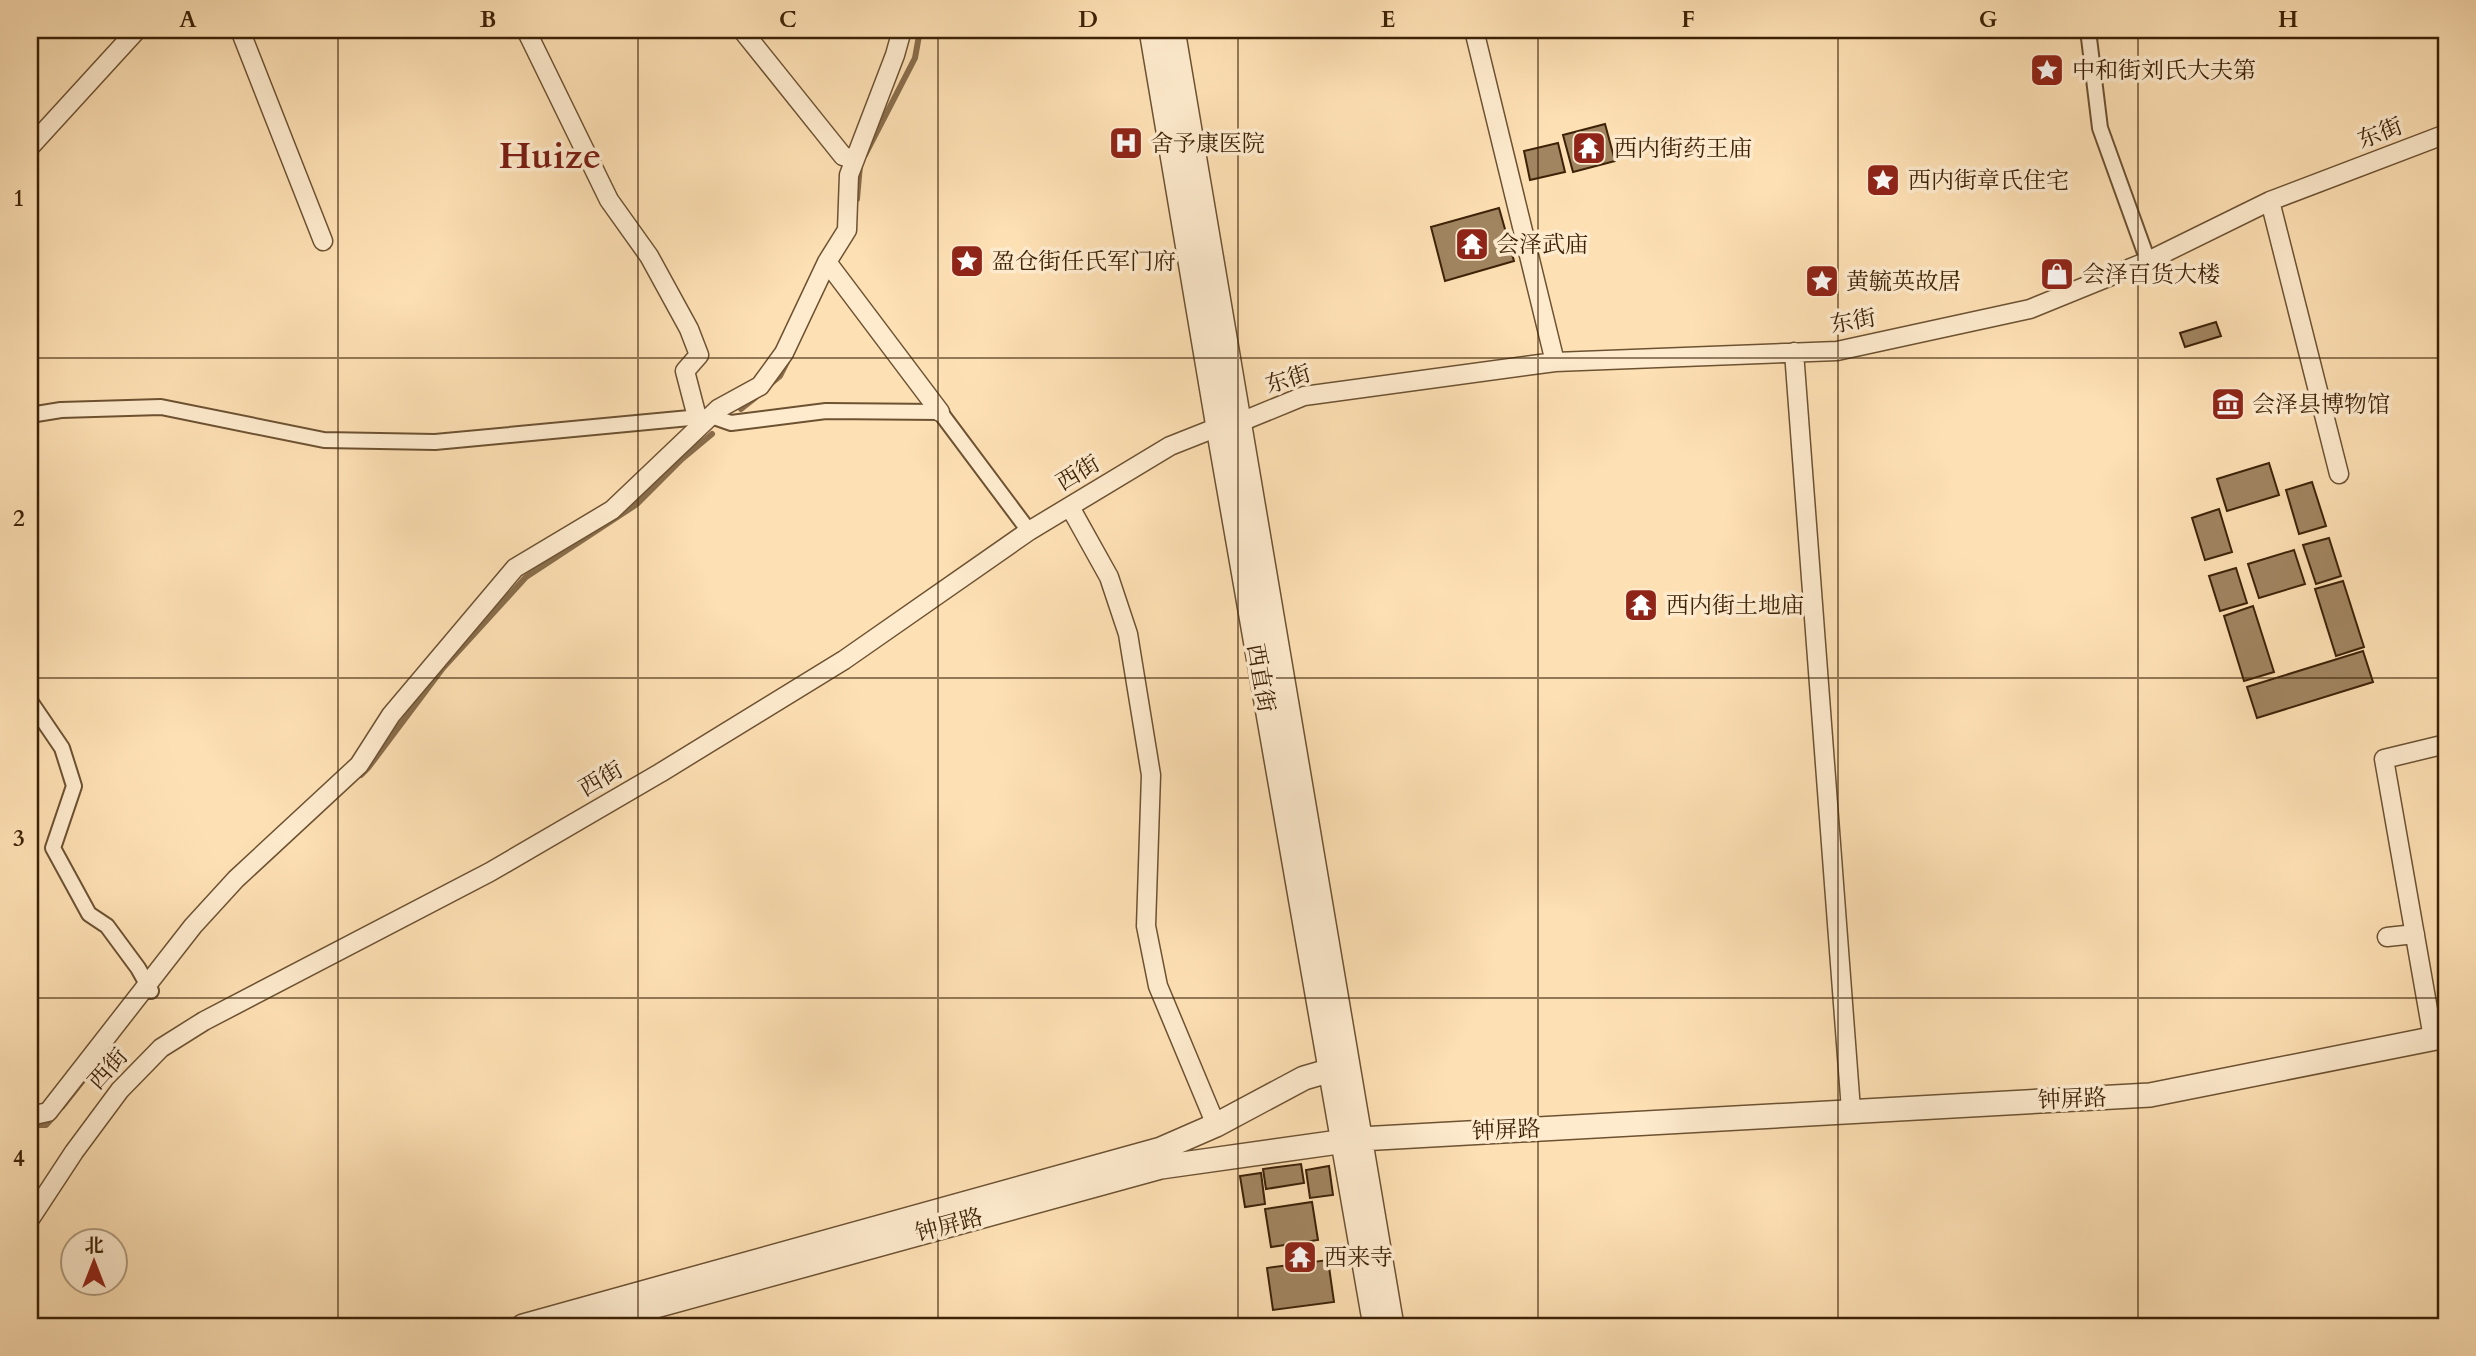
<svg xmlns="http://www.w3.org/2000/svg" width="2476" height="1356" viewBox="0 0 2476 1356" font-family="Cardo,'Noto Serif SC',serif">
<rect width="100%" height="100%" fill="#fde0b4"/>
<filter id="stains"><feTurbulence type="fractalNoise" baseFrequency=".00286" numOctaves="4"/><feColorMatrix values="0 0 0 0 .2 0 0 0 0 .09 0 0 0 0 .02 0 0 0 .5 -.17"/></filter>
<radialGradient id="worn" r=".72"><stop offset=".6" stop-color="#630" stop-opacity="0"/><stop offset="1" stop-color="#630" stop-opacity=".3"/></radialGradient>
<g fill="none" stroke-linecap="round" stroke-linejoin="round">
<path stroke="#896d4b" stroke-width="6" d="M865 155 915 58 920 30
M857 199 860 165
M768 386 780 376 787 362
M741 409 755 398
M361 775 368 768 443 668 526 577 637 504 682 459 712 434
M62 1107 108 1049
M30 1125H46L55 1115"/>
</g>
<path fill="#a18561" stroke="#3d2207" stroke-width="2" d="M1605 124 1615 161 1573 172 1563 135Z
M1558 143 1565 172 1530 180 1524 151Z
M1499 208 1514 261 1445 281 1431 227Z
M2216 322 2221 336 2185 347 2180 333Z
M2269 463 2279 495 2227 511 2217 479Z
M2312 482 2326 526 2299 534 2286 490Z
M2219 509 2232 552 2205 560 2192 518Z
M2329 538 2341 576 2316 584 2303 545Z
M2294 550 2305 584 2259 598 2248 564Z
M2236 568 2247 603 2220 611 2209 576Z
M2343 581 2364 647 2336 656 2315 589Z
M2253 606 2274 672 2244 681 2224 616Z
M2363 651 2373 682 2257 718 2247 687Z
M1301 1164 1304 1183 1266 1189 1263 1169Z
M1329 1166 1333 1195 1310 1198 1306 1170Z
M1261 1173 1265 1204 1245 1207 1240 1176Z
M1312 1202 1318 1240 1271 1247 1265 1209Z
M1328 1260 1334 1302 1273 1310 1267 1268Z"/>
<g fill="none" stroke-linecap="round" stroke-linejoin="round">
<g stroke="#6d5232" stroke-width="18">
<path id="pedestrian" d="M2088 30 2100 128 2148 261
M30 415 61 410 161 407 324 440 435 442 711 416 731 423 826 411 940 412 1029 531
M30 701 62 748 74 786 53 848 89 914 107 926 138 968 151 991"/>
</g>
<g stroke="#6d5232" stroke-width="21">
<path id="minor" d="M240 30 323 241
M526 30 609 200 649 256 689 329 699 355 685 371 697 417
M742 30 843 156 854 159
M1474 30 1555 362
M2446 30V31
M30 147 137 30
M2270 201 2339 474
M827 262 940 412
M1794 352 1851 1110
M1070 507 1109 577 1128 634 1151 775 1146 926 1158 986 1216 1125
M2387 937 2415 934
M2433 1038 2384 759 2446 744
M30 1116 48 1112 193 926 236 879 359 765 391 715 515 568 612 510 718 409 760 386 784 353 827 262 847 230 849 175 895 55 902 30
M30 1219 74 1152 120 1090 161 1048 204 1021 490 872 660 773 844 660 1029 531 1170 446 1218 427 1238 423 1304 396 1555 362 1837 351 2030 309 2148 261 2270 201 2446 134"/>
</g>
<g stroke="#6d5232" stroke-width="26">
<path id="tertiary" d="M1151 30 1218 427 1375 1326
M1173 30 1392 1326
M523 1326 1161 1149 1216 1125 1304 1078 1342 1067
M583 1326 1161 1167 1360 1139 2150 1095 2446 1036"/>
</g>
<use href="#pedestrian" stroke="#feebce" stroke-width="14"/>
<use href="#minor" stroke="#feebce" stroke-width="18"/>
<use href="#tertiary" stroke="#feebce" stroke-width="23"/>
</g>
<path fill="none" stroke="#3d2207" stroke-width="2" stroke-opacity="0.55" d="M338 30V1326M638 30V1326M938 30V1326M1238 30V1326M1538 30V1326M1838 30V1326M2138 30V1326M30 358H2446M30 678H2446M30 998H2446"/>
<defs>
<g id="sight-square" transform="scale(1.75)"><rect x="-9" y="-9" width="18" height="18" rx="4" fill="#8f2418" stroke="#feebce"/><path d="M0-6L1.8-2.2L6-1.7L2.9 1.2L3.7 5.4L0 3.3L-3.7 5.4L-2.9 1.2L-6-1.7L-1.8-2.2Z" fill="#fff"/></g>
<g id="hospital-square" transform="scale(1.75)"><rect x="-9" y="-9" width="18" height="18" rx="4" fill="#8f2418" stroke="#feebce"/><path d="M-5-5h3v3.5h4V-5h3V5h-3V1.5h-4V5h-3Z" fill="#fff"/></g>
<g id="temple-square" transform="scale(1.75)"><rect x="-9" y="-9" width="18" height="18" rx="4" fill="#8f2418" stroke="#feebce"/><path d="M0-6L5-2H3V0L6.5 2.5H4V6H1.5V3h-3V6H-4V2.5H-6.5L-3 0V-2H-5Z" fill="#fff"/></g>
<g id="shop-square" transform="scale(1.75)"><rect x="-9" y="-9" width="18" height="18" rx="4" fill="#8f2418" stroke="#feebce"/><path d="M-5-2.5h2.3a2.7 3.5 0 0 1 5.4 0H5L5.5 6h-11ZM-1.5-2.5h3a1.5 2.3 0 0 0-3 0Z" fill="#fff"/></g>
<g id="museum-square" transform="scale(1.75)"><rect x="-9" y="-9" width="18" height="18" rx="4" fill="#8f2418" stroke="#feebce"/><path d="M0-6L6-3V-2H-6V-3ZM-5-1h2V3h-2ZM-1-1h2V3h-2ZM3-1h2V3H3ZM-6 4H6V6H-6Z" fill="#fff"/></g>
</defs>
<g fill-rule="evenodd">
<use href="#sight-square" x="2047" y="70"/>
<use href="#hospital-square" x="1126" y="143"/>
<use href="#temple-square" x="1589" y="148"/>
<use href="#sight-square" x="1883" y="180"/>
<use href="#temple-square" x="1472" y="244"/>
<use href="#sight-square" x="967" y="261"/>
<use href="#shop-square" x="2057" y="274"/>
<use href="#sight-square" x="1822" y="281"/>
<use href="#museum-square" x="2228" y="404"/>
<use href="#temple-square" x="1641" y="605"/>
<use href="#temple-square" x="1300" y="1257"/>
</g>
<g text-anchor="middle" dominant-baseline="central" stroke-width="7" stroke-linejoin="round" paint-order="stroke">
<g font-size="23" fill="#3d2207" stroke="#feebce" text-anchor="start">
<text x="2072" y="70">中和街刘氏大夫第</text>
<text x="1150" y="143">舍予康医院</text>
<text x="1614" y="148">西内街药王庙</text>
<text x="1908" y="180">西内街章氏住宅</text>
<text x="1496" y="244">会泽武庙</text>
<text x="992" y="261">盈仓街任氏军门府</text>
<text x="2082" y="274">会泽百货大楼</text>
<text x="1846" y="281">黄毓英故居</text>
<text x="2252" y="404">会泽县博物馆</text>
<text x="1666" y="605">西内街土地庙</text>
<text x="1324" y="1257">西来寺</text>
</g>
<g font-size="23" fill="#3d2207" stroke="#feebce">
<text transform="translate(2380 133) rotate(-21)">东街</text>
<text transform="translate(1853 321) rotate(-10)">东街</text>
<text transform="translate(1288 379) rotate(-17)">东街</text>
<text transform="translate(1078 473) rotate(-31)">西街</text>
<text transform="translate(1261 678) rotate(80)">西直街</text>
<text transform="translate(601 779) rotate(-30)">西街</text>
<text transform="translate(108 1069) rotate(-48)">西街</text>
<text transform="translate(2072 1099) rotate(-3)">钟屏路</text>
<text transform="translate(1506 1130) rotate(-3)">钟屏路</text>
<text transform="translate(949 1225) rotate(-15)">钟屏路</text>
</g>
<g font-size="37" font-weight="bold" fill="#7a1f14" stroke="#feebce">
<text x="550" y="156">Huize</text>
</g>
</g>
<rect width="2476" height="1356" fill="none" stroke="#fde0b4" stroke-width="77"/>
<g transform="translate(94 1262)"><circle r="33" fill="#feebce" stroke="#b19b7e" stroke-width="2"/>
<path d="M0-5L12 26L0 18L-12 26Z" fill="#8f2418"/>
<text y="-10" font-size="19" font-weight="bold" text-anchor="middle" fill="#3d2207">北</text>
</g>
<rect x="38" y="38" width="2400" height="1280" fill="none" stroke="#3d2207" stroke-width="2.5"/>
<g font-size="23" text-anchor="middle" font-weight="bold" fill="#3d2207">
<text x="188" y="27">A</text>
<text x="488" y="27">B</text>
<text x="788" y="27">C</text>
<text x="1088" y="27">D</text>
<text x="1388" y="27">E</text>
<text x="1688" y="27">F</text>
<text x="1988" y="27">G</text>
<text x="2288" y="27">H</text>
<text x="19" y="206">1</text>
<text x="19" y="526">2</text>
<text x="19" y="846">3</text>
<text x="19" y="1166">4</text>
</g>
<rect width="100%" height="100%" filter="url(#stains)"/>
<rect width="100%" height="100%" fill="url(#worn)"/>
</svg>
